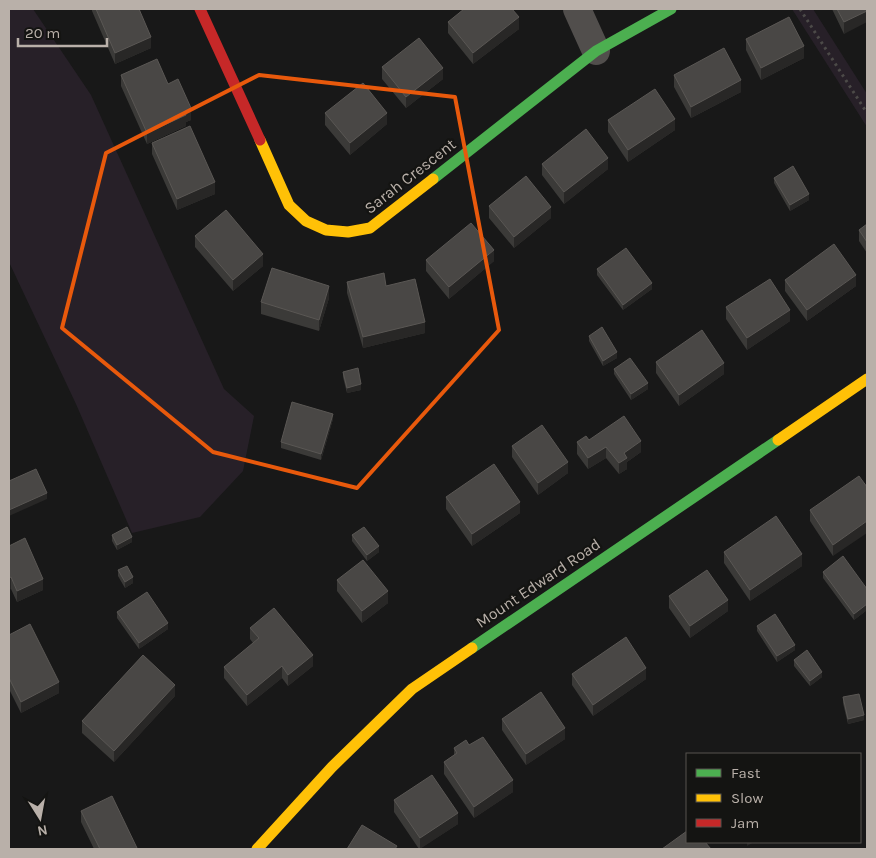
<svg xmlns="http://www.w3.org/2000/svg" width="876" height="858" viewBox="0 0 876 858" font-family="Karla,sans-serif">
<rect width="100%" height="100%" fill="#181818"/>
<path fill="#272028" d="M9 9H33L91 95 224 389 254 416 243 471 200 517 132 533 76 404 9 262Z
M792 9H813L867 94V127Z"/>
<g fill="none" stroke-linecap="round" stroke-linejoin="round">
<path stroke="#4c4a48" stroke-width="3" stroke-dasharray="2.5 4" stroke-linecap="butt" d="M800 9 867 113"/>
<path stroke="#514e4c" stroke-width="28" d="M577 9 596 51"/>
<path stroke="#4caf50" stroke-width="11" d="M433 179 596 51 671 9
M472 648 778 440"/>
<path stroke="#ffc107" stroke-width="11" d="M260 140 289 205 306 221 326 230 348 232 370 228 433 179
M778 440 867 379
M257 849 332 767 412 689 472 648"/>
<path stroke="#c62828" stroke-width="11" d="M200 9 260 140"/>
</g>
<path fill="#3b3a38" d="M92 9H139L151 48 115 64 92 11Z
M832 9H867L844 34Z
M448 22 519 29 473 64 448 33Z
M746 39 804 58 761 80 746 50Z
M382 67 443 79 406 108 382 79Z
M121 75 168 84 191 120 186 122V126L147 144 121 86Z
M674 75 741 92 691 118 674 87Z
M325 113 387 124 350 155 325 125Z
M608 120 675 130 628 162 608 132Z
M152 143 215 194 177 210 152 154Z
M542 164 608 169 564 204 542 175Z
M774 178 809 200 790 211 774 183Z
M489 206 551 218 514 248 489 218Z
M867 224V253L859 241V230Z
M195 236 263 266 233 291 195 247Z
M426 260 494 261 449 299 426 271Z
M597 269 652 289 623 310 597 275Z
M785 280 856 286 807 321 785 291Z
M347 282 386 286 425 333 363 348 347 293Z
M329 298 319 331 261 314V302Z
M726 307 790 321 747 350 726 319Z
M589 336 617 358 603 366 589 341Z
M656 362 724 374 679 406 656 373Z
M614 369 648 389 631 400 614 374Z
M343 372 361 390 347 393 343 377Z
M333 419 321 460 281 448V442Z
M589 440 641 452 627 462V469L619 474 606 458 588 469 577 454V442Z
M512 446 568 473 538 495 512 457Z
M867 487 833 556 810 521V510Z
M446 497 520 513 472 546 446 509Z
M112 535 132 542 117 550 112 541Z
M352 535 379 552 367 561 352 541Z
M9 546 43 590 17 602 11 589Z
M724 552 802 566 750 601 724 563Z
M118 570 133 583 125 588 118 576Z
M823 572 867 589V610L854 620 823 578Z
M337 580 388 603 362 623 337 591Z
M669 596 728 611 690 638 669 608Z
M117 612 168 629 139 649 117 618Z
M757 626 795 650 777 662 757 631Z
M250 628 313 666 288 686 282 678 247 706 224 678V667L253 643 250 639Z
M9 635 59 693 21 713 9 689Z
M794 660 822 677 810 686 794 666Z
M572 674 646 679 593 716 572 685Z
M175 696 114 762 82 733V721Z
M843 697 864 720 848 724 843 703Z
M502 719 565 739 526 765 502 730Z
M469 745 513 792 474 818 444 774V762L454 755V748Z
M394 800 458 824 419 849 394 812Z
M81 811 137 849H94L81 822Z"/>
<path fill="#282726" d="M867 11V22L844 34V22Z
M519 17V29L473 64V53Z
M151 37V48L115 64V53Z
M804 46V58L761 80V68Z
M443 68V79L406 108V97Z
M741 80V92L691 118V107Z
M191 108V120L186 122V126L147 144V133L185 111Z
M387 113V124L350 155V143Z
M675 119V130L628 162V150Z
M608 158V169L564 204V192Z
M215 182V194L177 210V199Z
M809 194V200L790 211V205Z
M551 207V218L514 248V237Z
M494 250V261L449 299V287Z
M263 254V266L233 291V280Z
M856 275V286L807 321V310Z
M652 283V289L623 310V305Z
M329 286V298L319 331V320Z
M790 310V321L747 350V338Z
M425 322V333L363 348V337Z
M617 352V358L603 366V361Z
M724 363V374L679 406V395Z
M648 383V389L631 400V394Z
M361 384V390L347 393V388Z
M333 414V419L321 460V454Z
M641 441V452L627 462V469L619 474V463L624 453Z
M606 447V458L588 469V458Z
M568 462V473L538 495V483Z
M47 493V499L9 516V510Z
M520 502V513L472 546V534Z
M867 521V533L833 556V545Z
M132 537V542L117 550V545Z
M379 546V552L367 561V555Z
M802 554V566L750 601V590Z
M11 577V589L9 590V578Z
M133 577V583L125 588V582Z
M43 579V590L17 602V591Z
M388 591V603L362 623V611Z
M728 600V611L690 638V626Z
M867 604V610L854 620V614Z
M168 623V629L139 649V643Z
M795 645V650L777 662V656Z
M313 655V666L288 686V675Z
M282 666V678L247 706V695Z
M646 668V679L593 716V705Z
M822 672V677L810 686V681Z
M59 682V693L21 713V702Z
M175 685V696L114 762V751Z
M864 715V720L848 724V719Z
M565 728V739L526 765V754Z
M513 780V792L474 818V807Z
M458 813V824L420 849V838Z
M747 842H754L747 846Z"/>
<path fill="#494745" stroke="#5a5754" d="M96 9H139L151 37 115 53Z
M464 9H512L519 17 473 53 448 22Z
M837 9H867V11L844 22Z
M789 17 804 46 761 68 746 39Z
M419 38 443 68 406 97 382 67Z
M724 48 741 80 691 107 674 75Z
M157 59 168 84 178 79 191 108 185 111 186 115 147 133 121 75Z
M363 83 387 113 350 143 325 113Z
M655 89 675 119 628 150 608 120Z
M190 126 215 182 177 199 152 143Z
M586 129 608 158 564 192 542 164Z
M793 166 809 194 790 205 774 178Z
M526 176 551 207 514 237 489 206Z
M226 210 263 254 233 280 195 236Z
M471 223 494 250 449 287 426 260Z
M867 224V242L859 230Z
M834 244 856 275 807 310 785 280Z
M626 248 652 283 623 305 597 269Z
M272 268 329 286 319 320 261 302Z
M384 273 386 286 415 279 425 322 363 337 347 282Z
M770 279 790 310 747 338 726 307Z
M602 327 617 352 603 361 589 336Z
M702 330 724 363 679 395 656 362Z
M630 358 648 383 631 394 614 369Z
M358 368 361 384 347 388 343 372Z
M292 402 333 414 321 454 281 442Z
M624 416 641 441 624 453 627 458 619 463 606 447 588 458 577 442 586 436 589 440Z
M542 425 568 462 538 483 512 446Z
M494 464 520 502 472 534 446 497Z
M36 469 47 493 9 510V481Z
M859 476 867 487V521L833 545 810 510Z
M776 516 802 554 750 590 724 552Z
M127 527 132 537 117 545 112 535Z
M364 527 379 546 367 555 352 535Z
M25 538 43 579 17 591 11 577 9 578V546Z
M843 556 867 589V604L854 614 823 572Z
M363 560 388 591 362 611 337 580Z
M127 566 133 577 125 582 118 570Z
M707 570 728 600 690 626 669 596Z
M147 592 168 623 139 643 117 612Z
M274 608 313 655 288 675 282 666 247 695 224 667 259 638 250 628Z
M775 614 795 645 777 656 757 626Z
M30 624 59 682 21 702 9 678V635Z
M626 637 646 668 593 705 572 674Z
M807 650 822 672 810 681 794 660Z
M143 655 175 685 114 751 82 721Z
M541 692 565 728 526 754 502 719Z
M859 694 864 715 848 719 843 697Z
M483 737 513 780 474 807 444 762 457 753 454 748 466 740 469 745Z
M432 775 458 813 420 838 394 800Z
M112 796 137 848 135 849H100L81 811Z
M362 825 397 846 395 849H347Z
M687 831V842H705L711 849H662Z"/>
<path fill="none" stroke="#e8590c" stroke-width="4" stroke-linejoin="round" d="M259 75 455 97 499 330 357 488 213 452 62 328 106 153Z"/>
<g text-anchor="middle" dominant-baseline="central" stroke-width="4.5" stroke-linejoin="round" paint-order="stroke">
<g font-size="16" fill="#b9b0a9" stroke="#141412">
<text transform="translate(410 176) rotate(-38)">Sarah Crescent</text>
<text transform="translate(538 583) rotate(-34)">Mount Edward Road</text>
</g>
</g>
<rect width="876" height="858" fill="none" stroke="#b9b0a9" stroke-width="20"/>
<rect x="686" y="753" width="175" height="90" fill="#141412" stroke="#56524e"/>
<rect x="696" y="769" width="25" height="8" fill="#4caf50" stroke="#56524e"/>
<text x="731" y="778" font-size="15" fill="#b9b0a9">Fast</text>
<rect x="696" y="794" width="25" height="8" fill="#ffc107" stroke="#56524e"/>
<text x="731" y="803" font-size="15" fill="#b9b0a9">Slow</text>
<rect x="696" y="819" width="25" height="8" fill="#c62828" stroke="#56524e"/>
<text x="731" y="828" font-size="15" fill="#b9b0a9">Jam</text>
<g transform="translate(40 818) rotate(169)" stroke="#141412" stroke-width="4" paint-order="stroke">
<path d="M0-4L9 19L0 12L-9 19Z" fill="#b9b0a9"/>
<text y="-8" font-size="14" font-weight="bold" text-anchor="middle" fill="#b9b0a9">N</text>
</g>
<path d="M18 38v8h89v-8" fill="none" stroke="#b9b0a9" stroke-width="2.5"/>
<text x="25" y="38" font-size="15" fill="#b9b0a9" stroke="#141412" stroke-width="4" paint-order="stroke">20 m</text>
</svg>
